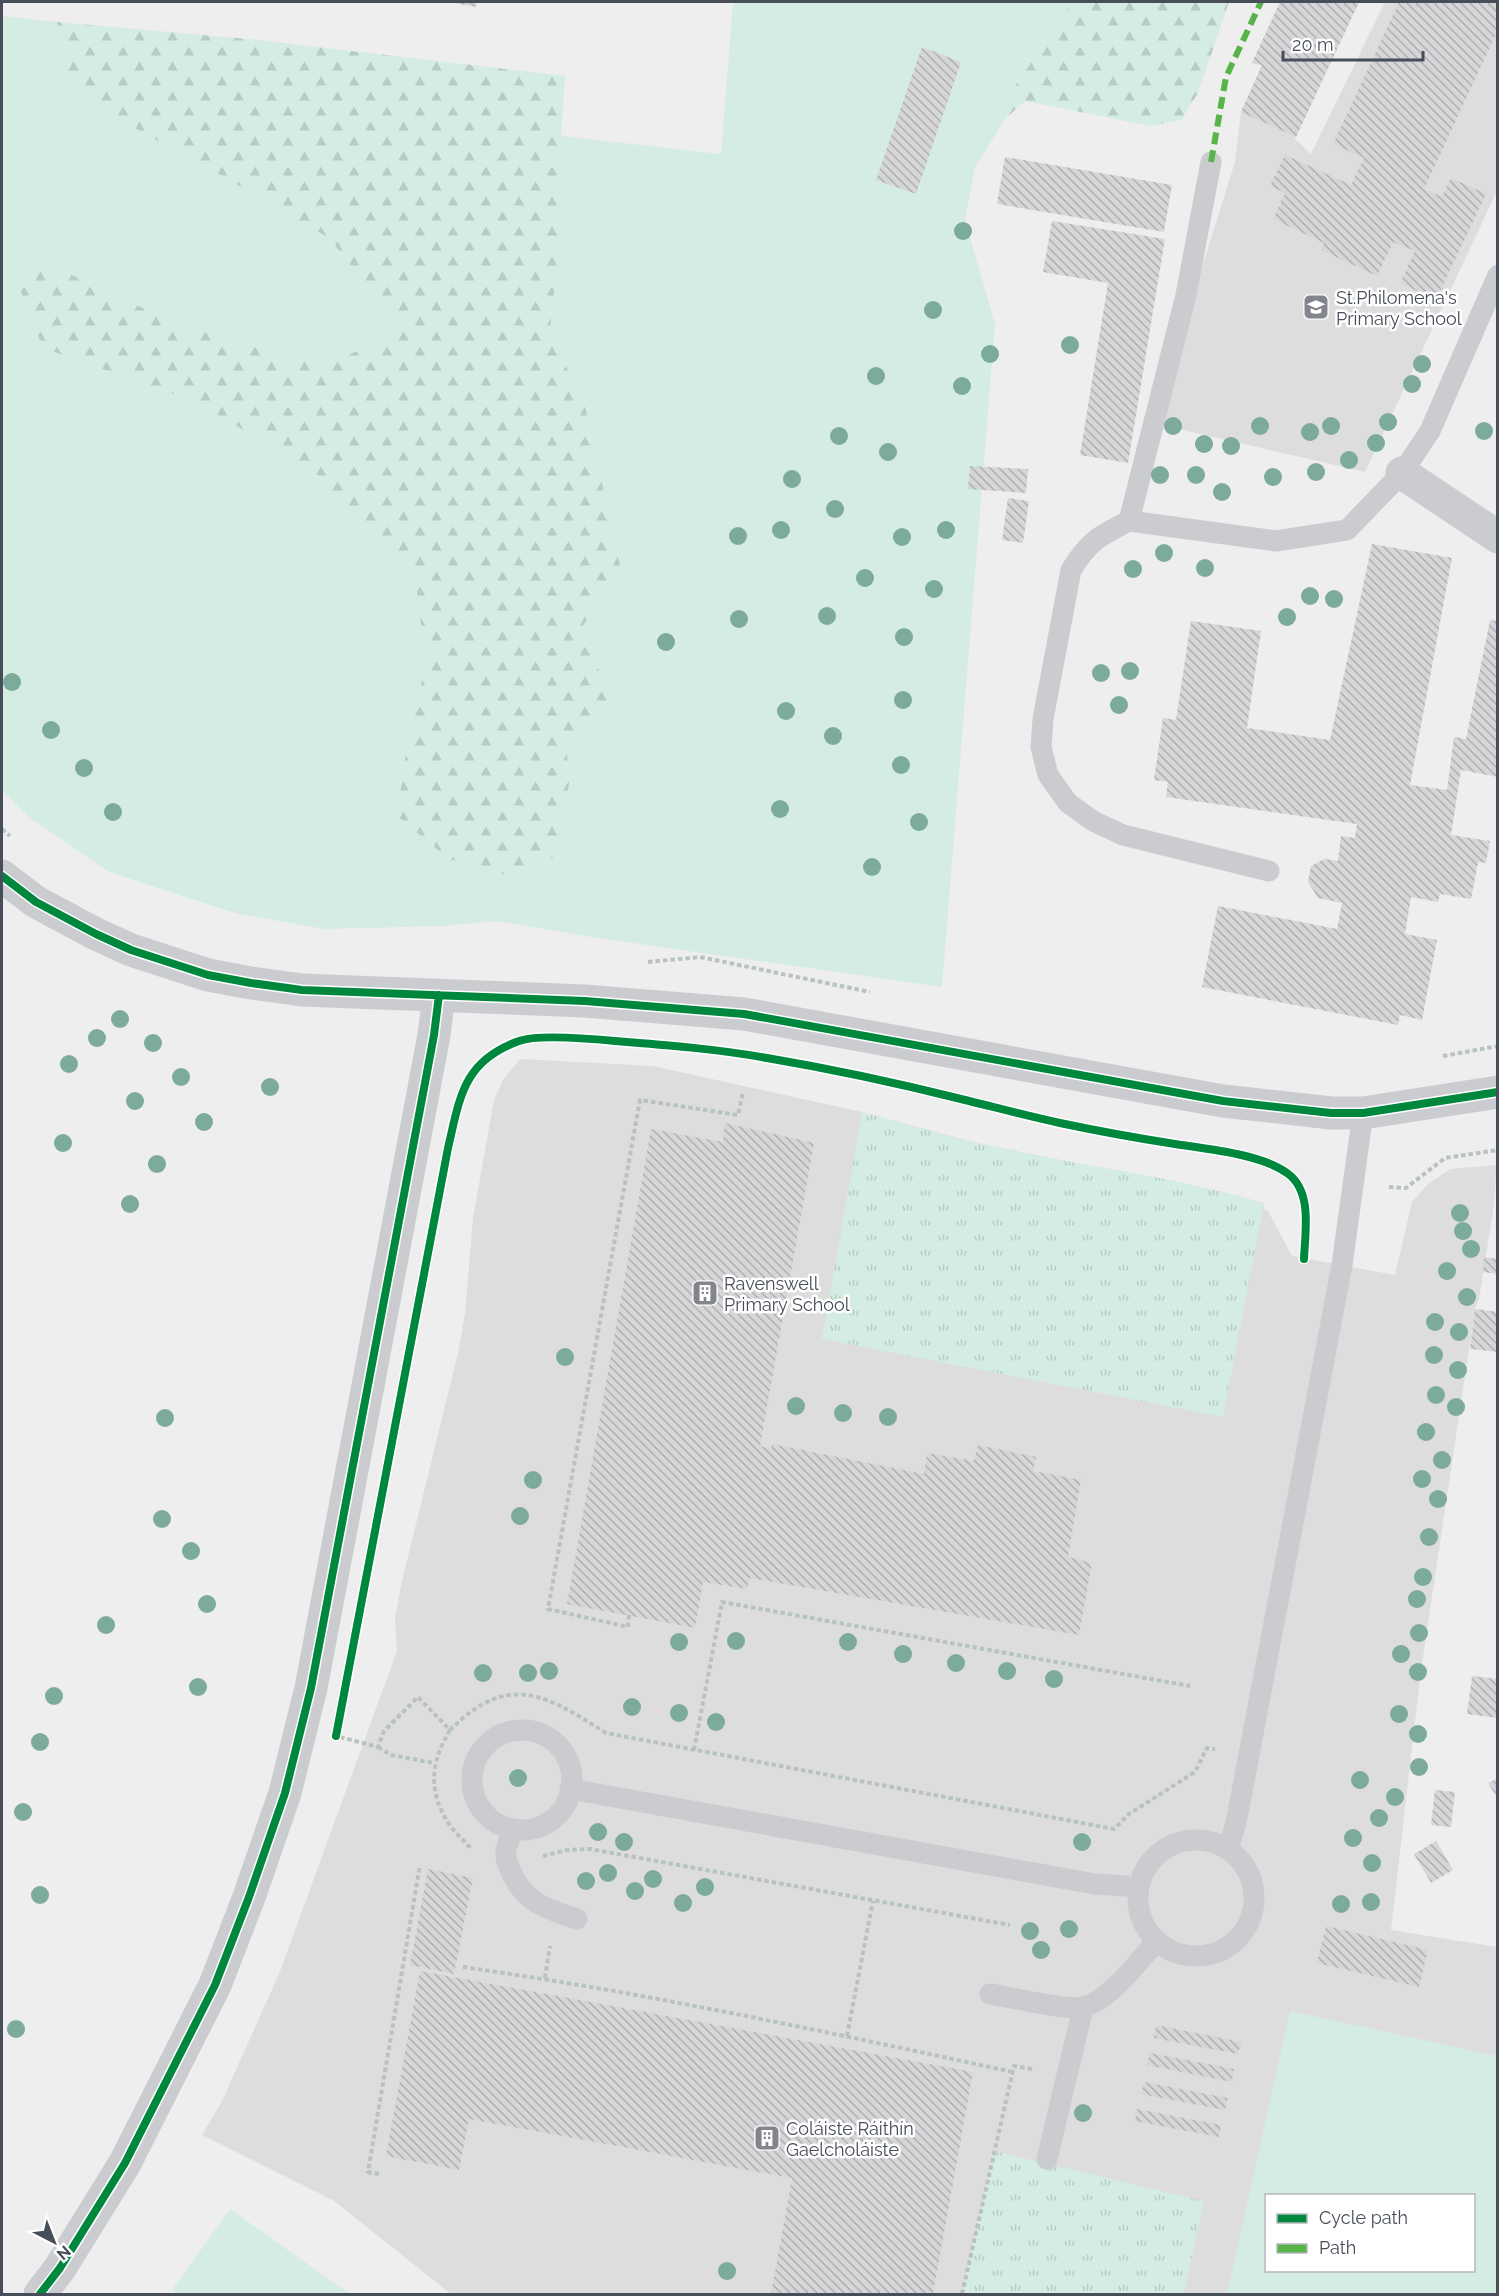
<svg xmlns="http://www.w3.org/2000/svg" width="1499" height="2296" viewBox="0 0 1499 2296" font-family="Raleway,sans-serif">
<defs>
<pattern id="forest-firs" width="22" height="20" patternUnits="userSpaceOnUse" patternTransform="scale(1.5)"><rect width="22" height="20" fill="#d4ece1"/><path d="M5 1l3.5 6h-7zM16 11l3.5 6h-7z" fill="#b7ccc3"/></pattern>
<pattern id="park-tufts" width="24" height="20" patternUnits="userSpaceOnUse" patternTransform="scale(1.5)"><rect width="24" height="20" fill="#d4ece1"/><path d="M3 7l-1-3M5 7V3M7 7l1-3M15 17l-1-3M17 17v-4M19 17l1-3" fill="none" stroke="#b7ccc3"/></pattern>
<pattern id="building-back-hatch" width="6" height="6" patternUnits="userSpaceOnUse" patternTransform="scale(1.5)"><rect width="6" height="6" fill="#d6d6d8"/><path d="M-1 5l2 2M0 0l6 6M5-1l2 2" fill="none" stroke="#afb0b2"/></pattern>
</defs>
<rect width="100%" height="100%" fill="#efeeee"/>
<path fill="#ddd" fill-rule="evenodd" d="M1280 2H1359L1296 137 1294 138 1311 154 1385 2H1497V191L1365 472 1153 423 1235 162 1241 112 1262 65 1252 63Z
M520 1059 653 1066 862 1112 977 1143 1239 1196 1268 1211 1292 1256 1395 1275 1412 1202 1427 1185 1450 1169 1497 1165 1493 1212 1479 1299 1475 1309 1421 1670 1391 1930 1497 1947V2294H451L333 2200 202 2135 221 2103 279 1974 397 1651 395 1618 402 1581 458 1353 465 1314 473 1218 494 1100 503 1080ZM1266 2196H1474V2270H1266Z"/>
<path fill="#d4ece1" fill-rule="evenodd" d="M733 2H1072L994 116 1005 119 975 167 965 220 995 324 942 987 591 937 497 921 444 926 324 929 235 913 109 872 30 818 2 790V16L57 22 65 73 410 216 569 783 567 752 619 705 578 634 620 565 582 392 549 340 561 222V136L721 154Z
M1290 2011 1497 2056V2294H1227ZM1266 2196H1474V2270H1266Z
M230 2209 350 2294H178L172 2290Z"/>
<path fill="url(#forest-firs)" d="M1072 2H1229L1198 93 1181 120 1150 126 1025 101 1005 119 994 117Z
M57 22 258 40 565 76 561 136V222L549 340 582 392 620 565 578 634 619 705 567 752 569 783 559 856 506 875 449 859 397 816 407 747 426 663 414 568 357 520 315 472 196 402 43 348 13 272H65L177 324 321 367 403 331 329 238 202 164 138 130 65 73Z"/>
<path fill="url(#park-tufts)" d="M862 1112C900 1122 939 1134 977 1143 1072 1165 1171 1175 1264 1203L1223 1417 822 1339Z
M994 2151 1204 2201 1184 2294H962Z"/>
<path fill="url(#building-back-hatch)" d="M449 2H477L476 7Z
M1280 2H1359L1296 137 1241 112 1262 65 1252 63Z
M1399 2H1430L1435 4V2H1498V30L1424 189 1442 197 1451 178 1486 194 1436 300 1400 283 1415 251 1393 242 1377 276 1321 250 1324 243 1273 219 1285 193 1270 186 1285 155 1351 185 1364 158 1333 144Z
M922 47 961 62 916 194 876 180Z
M1005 157 1172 185 1164 232 997 204Z
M1052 221 1165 239 1128 463 1080 455 1108 283 1043 272Z
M970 466 1028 469 1026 493 968 489Z
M1008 498 1029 501 1023 543 1002 540Z
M1372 544 1452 558 1410 785 1447 790 1454 737 1466 739 1490 620 1498 621V777L1461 770 1451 835 1490 841 1486 863 1478 862 1471 899 1440 894 1438 902 1411 897 1405 934 1437 940 1422 1020 1400 1015 1398 1025 1202 987 1218 906 1337 929 1342 903 1318 898 1308 882 1311 866 1324 859 1338 861 1341 836 1355 838 1357 824 1166 797 1168 782 1154 780 1163 718 1176 720 1191 621 1261 631 1247 728 1330 740Z
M725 1123 814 1143 760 1446 771 1449 772 1444 924 1474 927 1453 974 1461 978 1445 1036 1457 1033 1471 1081 1480 1068 1557 1092 1563 1079 1635 750 1578 747 1589 703 1582 695 1628 567 1604 651 1129 723 1142Z
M1484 1257 1498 1259V1274L1483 1272Z
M1475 1309 1498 1312V1352L1470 1349Z
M1472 1676 1498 1679V1718L1467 1714Z
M1498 1778V1799L1488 1783Z
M1435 1790 1455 1792 1451 1827 1431 1825Z
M1436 1841 1453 1870 1431 1883 1414 1854Z
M428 1869 473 1878 454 1974 410 1965Z
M1326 1926 1428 1950 1419 1987 1317 1963Z
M420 1971 973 2072 933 2294H771L792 2178 469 2119 459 2170 386 2156Z
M1156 2025 1241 2042 1238 2054 1154 2038Z
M1150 2053 1234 2069 1232 2082 1147 2065Z
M1144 2082 1228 2098 1225 2110 1141 2094Z
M1137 2109 1221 2125 1219 2137 1135 2121Z"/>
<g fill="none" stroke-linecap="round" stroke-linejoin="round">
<path stroke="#b8c2c1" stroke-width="4" stroke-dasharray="4.5 3" stroke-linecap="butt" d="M2 829 10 836
M648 962 700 957 870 992
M1443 1056 1498 1046
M1389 1187 1406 1188 1445 1158 1498 1150
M629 1615 628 1627 548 1609 640 1100 738 1115 743 1092
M450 1730C431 1762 427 1790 449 1824 455 1833 464 1840 471 1849
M340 1737 378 1747 384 1731 418 1697 450 1730C509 1671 546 1695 606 1733L1114 1829 1129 1814 1195 1772 1207 1748 1215 1749
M378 1747 391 1755 434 1763
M694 1750 722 1602 1190 1686
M543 1856 567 1850 590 1849 1010 1925
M463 1967C648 1993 831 2033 1013 2072
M545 1978 550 1946
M847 2036 873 1901
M379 2174 368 2172 420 1865
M962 2294 1014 2066 1032 2069"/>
<path stroke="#cacccf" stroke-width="21" d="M1211 162 1186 295 1129 521 1276 541 1347 530 1402 473 1430 431 1498 275
M1129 521C1099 536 1089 541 1071 570L1043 719 1041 747 1048 775 1068 803 1093 821 1123 835 1269 871
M472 1780a50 50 0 1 1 100 0a50 50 0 1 1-100 0Z
M570 1789 1095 1884 1138 1887
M513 1829C511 1836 506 1845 506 1852 505 1859 509 1867 512 1874 527 1904 547 1909 577 1919
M1138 1898a58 58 0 1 1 116 0a58 58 0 1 1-116 0Z
M1228 1849 1236 1823 1342 1265 1363 1113
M990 1994C1010 1997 1068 2011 1083 2007 1109 2001 1139 1961 1156 1942
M1047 2159 1083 2008"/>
<path stroke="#cacccf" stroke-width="33" d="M1402 473 1498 537
M2 876 36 902 96 934 131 950 208 975 251 983 302 990 585 1001 744 1014 1223 1101 1331 1113H1363L1498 1092
M40 2294 60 2268 125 2163 215 1985 249 1897 285 1793 311 1688 434 1035 439 995"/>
<path stroke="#57b448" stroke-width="6" stroke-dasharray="12 6" stroke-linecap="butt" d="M1211 162 1226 77 1261 2"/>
<g stroke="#fff" stroke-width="11">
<path id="cycleway" d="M2 876 36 902 96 934 131 950 208 975 251 983 302 990 585 1001 744 1014 1223 1101 1331 1113H1363L1498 1092
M336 1736 448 1148C460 1097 463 1061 519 1041 538 1034 594 1039 615 1041 666 1045 717 1049 767 1058 832 1069 897 1083 961 1099 994 1107 1027 1116 1060 1123 1098 1131 1136 1138 1175 1144 1207 1149 1261 1154 1287 1173 1313 1191 1305 1232 1304 1259
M40 2294 60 2268 125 2163 215 1985 249 1897 285 1793 311 1688 434 1035 439 995"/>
</g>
<use href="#cycleway" stroke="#00873e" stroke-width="8"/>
</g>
<g fill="#7cab9b">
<circle cx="963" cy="231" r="9"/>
<circle cx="933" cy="310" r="9"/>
<circle cx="1070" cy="345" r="9"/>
<circle cx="990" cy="354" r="9"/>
<circle cx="1422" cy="364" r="9"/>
<circle cx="876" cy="376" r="9"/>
<circle cx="1412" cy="384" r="9"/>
<circle cx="962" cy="386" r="9"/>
<circle cx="1388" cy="422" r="9"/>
<circle cx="1173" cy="426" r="9"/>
<circle cx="1260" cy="426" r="9"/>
<circle cx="1331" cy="426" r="9"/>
<circle cx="1484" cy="431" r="9"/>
<circle cx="1310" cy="432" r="9"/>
<circle cx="839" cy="436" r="9"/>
<circle cx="1376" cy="443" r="9"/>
<circle cx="1204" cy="444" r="9"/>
<circle cx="1231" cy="446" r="9"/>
<circle cx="888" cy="452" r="9"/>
<circle cx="1349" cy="460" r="9"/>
<circle cx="1316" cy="472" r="9"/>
<circle cx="1160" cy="475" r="9"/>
<circle cx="1196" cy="475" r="9"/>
<circle cx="1273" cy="477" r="9"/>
<circle cx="792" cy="479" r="9"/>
<circle cx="1222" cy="492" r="9"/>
<circle cx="835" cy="509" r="9"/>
<circle cx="781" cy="530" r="9"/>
<circle cx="946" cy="530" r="9"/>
<circle cx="738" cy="536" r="9"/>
<circle cx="902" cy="537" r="9"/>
<circle cx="1164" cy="553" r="9"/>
<circle cx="1205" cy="568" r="9"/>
<circle cx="1133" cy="569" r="9"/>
<circle cx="865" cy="578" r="9"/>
<circle cx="934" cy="589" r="9"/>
<circle cx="1310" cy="596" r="9"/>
<circle cx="1334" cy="599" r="9"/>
<circle cx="827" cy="616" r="9"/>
<circle cx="1287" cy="617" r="9"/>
<circle cx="739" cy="619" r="9"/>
<circle cx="904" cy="637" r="9"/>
<circle cx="666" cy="642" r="9"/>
<circle cx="1130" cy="671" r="9"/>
<circle cx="1101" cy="673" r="9"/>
<circle cx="12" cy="682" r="9"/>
<circle cx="903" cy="700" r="9"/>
<circle cx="1119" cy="705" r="9"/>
<circle cx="786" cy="711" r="9"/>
<circle cx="51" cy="730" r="9"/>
<circle cx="833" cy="736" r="9"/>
<circle cx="901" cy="765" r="9"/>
<circle cx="84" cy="768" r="9"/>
<circle cx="780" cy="809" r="9"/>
<circle cx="113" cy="812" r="9"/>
<circle cx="919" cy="822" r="9"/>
<circle cx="872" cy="867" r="9"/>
<circle cx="120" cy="1019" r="9"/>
<circle cx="97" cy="1038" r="9"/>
<circle cx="153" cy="1043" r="9"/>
<circle cx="69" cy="1064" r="9"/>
<circle cx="181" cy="1077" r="9"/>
<circle cx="270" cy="1087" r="9"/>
<circle cx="135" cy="1101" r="9"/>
<circle cx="204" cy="1122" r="9"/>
<circle cx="63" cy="1143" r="9"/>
<circle cx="157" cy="1164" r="9"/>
<circle cx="130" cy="1204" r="9"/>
<circle cx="1460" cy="1213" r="9"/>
<circle cx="1463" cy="1231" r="9"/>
<circle cx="1471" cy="1249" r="9"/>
<circle cx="1447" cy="1271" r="9"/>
<circle cx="1467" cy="1297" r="9"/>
<circle cx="1435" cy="1322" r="9"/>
<circle cx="1459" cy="1332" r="9"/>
<circle cx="1434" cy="1355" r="9"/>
<circle cx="565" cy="1357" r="9"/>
<circle cx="1458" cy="1370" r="9"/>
<circle cx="1436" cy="1395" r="9"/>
<circle cx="796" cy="1406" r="9"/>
<circle cx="1456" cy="1407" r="9"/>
<circle cx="843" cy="1413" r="9"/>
<circle cx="888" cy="1417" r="9"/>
<circle cx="165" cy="1418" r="9"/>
<circle cx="1426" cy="1432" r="9"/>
<circle cx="1442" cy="1460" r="9"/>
<circle cx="1422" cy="1479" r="9"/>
<circle cx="533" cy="1480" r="9"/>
<circle cx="1438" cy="1499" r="9"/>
<circle cx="520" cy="1516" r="9"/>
<circle cx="162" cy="1519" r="9"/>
<circle cx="1429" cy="1537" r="9"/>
<circle cx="191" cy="1551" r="9"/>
<circle cx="1423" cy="1577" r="9"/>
<circle cx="1417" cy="1599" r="9"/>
<circle cx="207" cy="1604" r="9"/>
<circle cx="106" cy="1625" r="9"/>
<circle cx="1419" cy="1633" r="9"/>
<circle cx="736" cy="1641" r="9"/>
<circle cx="679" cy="1642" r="9"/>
<circle cx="848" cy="1642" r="9"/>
<circle cx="903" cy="1654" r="9"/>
<circle cx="1401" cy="1654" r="9"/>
<circle cx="956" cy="1663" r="9"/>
<circle cx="549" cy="1671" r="9"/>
<circle cx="1007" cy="1671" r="9"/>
<circle cx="1418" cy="1672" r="9"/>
<circle cx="483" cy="1673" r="9"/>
<circle cx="528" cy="1673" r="9"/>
<circle cx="1054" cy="1679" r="9"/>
<circle cx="198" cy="1687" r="9"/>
<circle cx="54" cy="1696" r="9"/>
<circle cx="632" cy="1707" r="9"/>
<circle cx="679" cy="1713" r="9"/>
<circle cx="1399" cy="1714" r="9"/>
<circle cx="716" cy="1722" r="9"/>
<circle cx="1418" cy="1734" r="9"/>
<circle cx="40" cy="1742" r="9"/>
<circle cx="1419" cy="1767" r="9"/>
<circle cx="518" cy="1778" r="9"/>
<circle cx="1360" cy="1780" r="9"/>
<circle cx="1395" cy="1797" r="9"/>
<circle cx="23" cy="1812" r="9"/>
<circle cx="1379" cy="1818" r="9"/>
<circle cx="598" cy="1832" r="9"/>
<circle cx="1353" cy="1838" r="9"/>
<circle cx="624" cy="1842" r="9"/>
<circle cx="1082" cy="1842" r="9"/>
<circle cx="1372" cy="1863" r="9"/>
<circle cx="608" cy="1873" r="9"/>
<circle cx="653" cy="1879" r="9"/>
<circle cx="586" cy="1881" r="9"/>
<circle cx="705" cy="1887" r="9"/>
<circle cx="635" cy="1891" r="9"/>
<circle cx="40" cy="1895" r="9"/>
<circle cx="1371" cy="1902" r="9"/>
<circle cx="683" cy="1903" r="9"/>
<circle cx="1341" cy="1904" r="9"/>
<circle cx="1069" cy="1929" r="9"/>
<circle cx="1030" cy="1931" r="9"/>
<circle cx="1041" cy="1950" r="9"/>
<circle cx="16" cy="2029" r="9"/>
<circle cx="1083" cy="2113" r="9"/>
<circle cx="727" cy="2271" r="9"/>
</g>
<defs>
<g id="school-square" transform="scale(1.35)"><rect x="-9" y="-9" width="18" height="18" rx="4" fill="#82858d" stroke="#fff"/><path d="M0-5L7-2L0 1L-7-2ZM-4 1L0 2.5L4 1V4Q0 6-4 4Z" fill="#fff"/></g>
<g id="building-square" transform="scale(1.35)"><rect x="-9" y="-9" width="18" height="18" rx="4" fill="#82858d" stroke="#fff"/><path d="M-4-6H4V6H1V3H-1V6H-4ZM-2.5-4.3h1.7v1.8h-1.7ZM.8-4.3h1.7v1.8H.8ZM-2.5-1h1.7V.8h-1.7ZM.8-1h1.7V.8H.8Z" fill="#fff"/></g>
</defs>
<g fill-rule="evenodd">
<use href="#school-square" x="1316" y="307"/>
<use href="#building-square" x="705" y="1293"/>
<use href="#building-square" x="767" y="2138"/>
</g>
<g text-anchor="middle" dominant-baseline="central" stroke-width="5" stroke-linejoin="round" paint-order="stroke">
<g font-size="18" fill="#474d59" stroke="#fff" text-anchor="start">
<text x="1336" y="297">St.Philomena's<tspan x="1336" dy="21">Primary School</tspan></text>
<text x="724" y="1283">Ravenswell<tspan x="724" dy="21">Primary School</tspan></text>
<text x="786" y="2128">Coláiste Ráithín<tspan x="786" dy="21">Gaelcholáiste</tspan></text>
</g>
</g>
<rect width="1499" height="2296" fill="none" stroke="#474d59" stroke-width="6"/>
<rect x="1265" y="2194" width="210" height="78" fill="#ffffff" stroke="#b5b8bd" stroke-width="1.5"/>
<rect x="1277" y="2214" width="30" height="9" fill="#00873e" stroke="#b5b8bd" stroke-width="1.5"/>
<text x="1319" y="2224" font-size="18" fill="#474d59">Cycle path</text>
<rect x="1277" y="2244" width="30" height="9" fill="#57b448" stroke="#b5b8bd" stroke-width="1.5"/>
<text x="1319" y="2254" font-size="18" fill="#474d59">Path</text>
<g transform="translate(54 2242) rotate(138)" stroke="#ffffff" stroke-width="4.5" paint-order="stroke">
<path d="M0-4.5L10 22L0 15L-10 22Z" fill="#474d59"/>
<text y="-9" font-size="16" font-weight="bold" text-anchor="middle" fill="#474d59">N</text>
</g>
<path d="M1283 51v9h140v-9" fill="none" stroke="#474d59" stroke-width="3"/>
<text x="1292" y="51" font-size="18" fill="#474d59" stroke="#ffffff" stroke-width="4.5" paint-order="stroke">20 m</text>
</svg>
